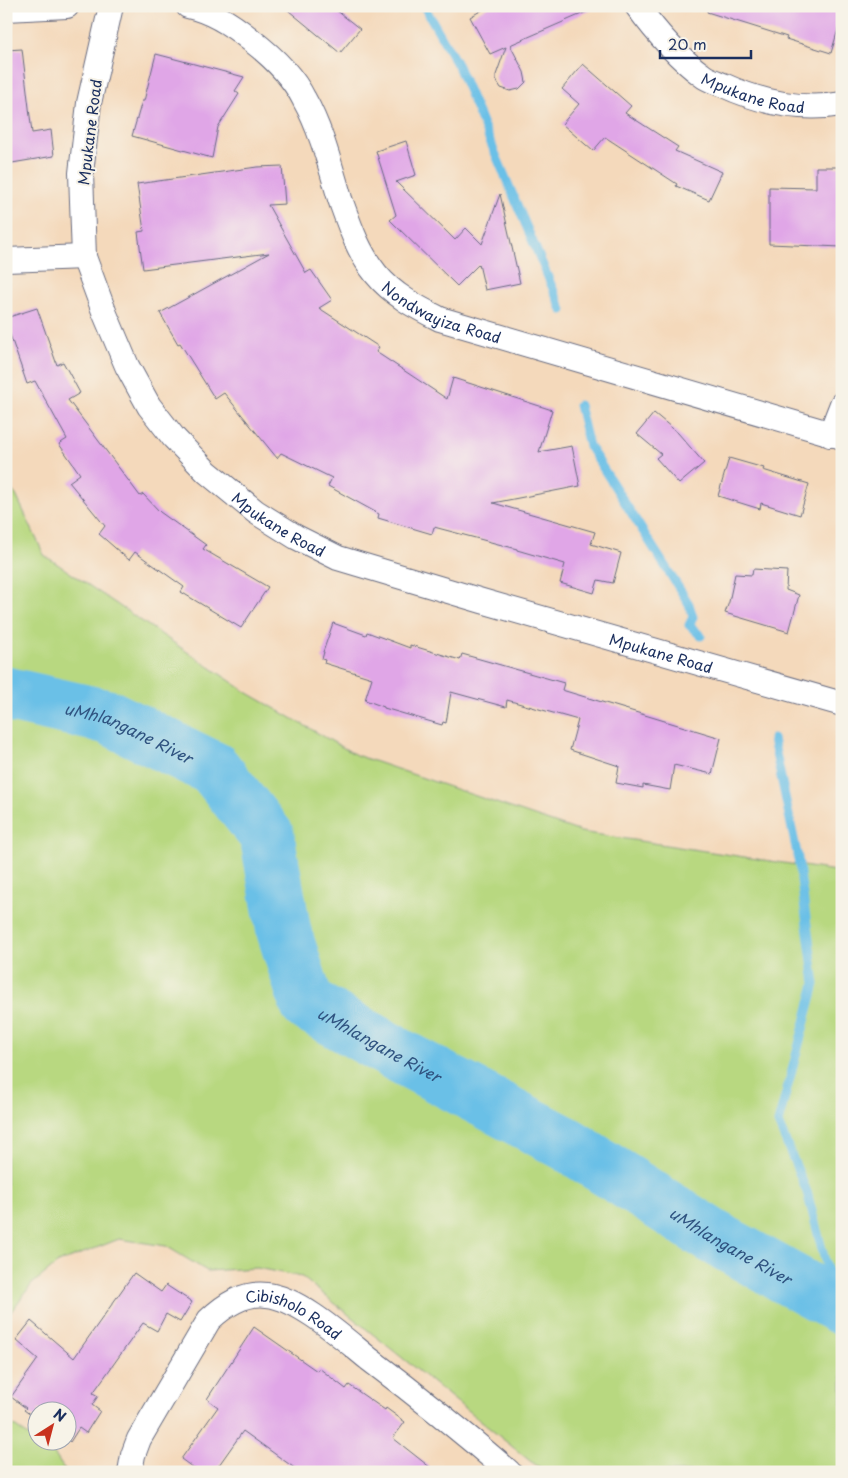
<svg xmlns="http://www.w3.org/2000/svg" width="848" height="1478" viewBox="0 0 848 1478" font-family="'Playpen Sans',sans-serif">
<rect width="100%" height="100%" fill="#f7f3e8"/>
<filter id="ink" filterUnits="userSpaceOnUse"><feTurbulence type="fractalNoise" baseFrequency=".02" numOctaves="2"/><feDisplacementMap in="SourceGraphic" scale="10" xChannelSelector="R" yChannelSelector="G"/><feConvolveMatrix kernelMatrix="1 2 1 2 8 2 1 2 1" color-interpolation-filters="sRGB"/></filter>
<filter id="wash" filterUnits="userSpaceOnUse"><feTurbulence type="fractalNoise" baseFrequency=".0096" numOctaves="4" result="noise"/><feDisplacementMap in="SourceGraphic" scale="20" xChannelSelector="R" yChannelSelector="G"/><feGaussianBlur stdDeviation="1.12" result="paint"/><feColorMatrix in="noise" values="0 0 0 0 0 0 0 0 0 0 0 0 0 0 0 0 0 1.4 0 .05"/><feComposite in="paint" operator="in"/></filter>
<g filter="url(#wash)">
<rect width="100%" height="100%" fill="#f4d9bb"/>
<path fill="#b8d880" stroke="#6a846f" d="M6 484 16 495 44 555 248 693 356 755 581 832 842 872V1472H547L530 1461 302 1277 257 1268 207 1271 166 1246 119 1239 58 1263 32 1284 6 1318Z
M6 1420 55 1455 66 1472H6Z"/>
<g fill="none" stroke-linecap="round" stroke-linejoin="round">
<path stroke="#6bc0e7" stroke-width="9" d="M424 6 458 66 562 310
M579 405 589 446 689 604 693 617 689 625 701 636
M773 739 798 858 815 984 778 1123 807 1192 837 1306"/>
<path stroke="#6bc0e7" stroke-width="55" id="s1" d="M6 694 108 717 214 769 267 836 284 932 307 1004 400 1056 567 1144 712 1236 842 1308"/>
</g>
<g id="blocks">
<path fill="#e0a6e7" d="M283 6H331L360 29 340 53Z
M489 6H600L510 45 524 72 526 82 519 89 510 91 501 88 496 80V75L506 47 490 54 470 17Z
M708 6H842V16L831 53 786 39 787 37 707 12Z
M22 49 32 133 51 130 54 156 6 164V50Z
M156 54 244 77 235 91 239 94 218 127 212 158 132 136 142 101H144Z
M583 64 631 106 625 113 678 147 675 151 722 172 709 200 676 186 677 184 605 137 593 151 562 124 579 104 562 89Z
M406 141 416 175 396 182 455 240 466 228 482 244 500 194 520 283 485 290 479 264 457 286 390 220 396 215 376 151Z
M282 166 285 204 268 205 306 273 311 270 332 300 319 308 379 347 376 352 447 399 453 378 552 410 539 452 572 446 580 486 493 503 595 532 591 544 621 553 613 583 598 580 594 593 560 583 565 564 517 550V549L434 527 432 534 378 518 379 514 328 486 332 478 281 453 277 458 224 393 215 399 180 343 178 344 160 313 269 253 143 269 138 232 144 231 137 184 257 167Z
M816 167H842V247L769 244V187L816 188Z
M37 308 57 365 63 362 80 393 68 400 140 496 143 494 160 512 206 545 203 549 268 587 241 628 181 592 184 587 135 552 129 560 99 534 105 526 69 482 80 474 59 444 67 439 35 381 27 384 6 323V318Z
M654 413 678 433 704 463 679 484 656 458 661 454 637 434Z
M729 458 764 468 763 470 809 484 800 515 761 503 760 509 718 496Z
M753 569 787 571 786 590 799 595 789 632 725 613 729 602 735 574 752 575Z
M333 623 366 635 367 632 410 648V645L460 660 462 654 564 683 562 690 721 738 712 774 674 765 670 790 643 785V788L616 783 619 766 570 750 578 720 507 700 506 707 451 692 446 723 443 722 442 725 384 708V707L365 700 372 678 324 663 325 660 322 659 324 652H323Z
M134 1273 161 1292 166 1285 192 1302 180 1322 166 1314 157 1331 143 1323 93 1393 98 1396 92 1405 100 1411 86 1433 79 1428 70 1442 68 1440V1410H38V1420L24 1410 26 1408 11 1397 38 1359 16 1340 31 1321 74 1358Z
M254 1327 317 1371 319 1368 346 1389 349 1385 385 1410 386 1408 405 1422 393 1438 436 1472H300L243 1431 214 1472H199L181 1459 218 1407 207 1399Z"/>
</g>
</g>
<g filter="url(#ink)">
<use href="#blocks" fill-opacity="0" stroke="#676a7f" stroke-width="1"/>
<g fill="none" stroke-linecap="round" stroke-linejoin="round">
<g stroke="#676a7f" stroke-width="26">
<g id="street">
<path id="s2" d="M111 6 89 103 81 173 84 257 105 314 127 366 149 406 174 438 207 472 256 512 296 537 338 558 482 601 842 704"/>
<path id="s3" d="M188 6C211 11 233 25 251 40 272 56 292 75 304 99 321 129 330 165 340 199 349 224 358 252 376 274 393 295 416 307 440 319L842 437"/>
<path id="s4" d="M637 6C656 32 676 56 702 75 708 80 716 82 723 85 760 102 802 111 842 104"/>
<path d="M6 9 67 6"/>
<path d="M6 260 84 257"/>
<path d="M830 435 842 404"/>
<path id="s5" d="M130 1472 133 1455 139 1439 209 1320C225 1305 244 1292 267 1295 299 1298 343 1338 369 1359 417 1395 463 1432 509 1472"/>
</g>
</g>
<use href="#street" stroke="#fff" stroke-width="24"/>
</g>
</g>
<g text-anchor="middle" dominant-baseline="central" stroke-width="4" stroke-linejoin="round" paint-order="stroke">
<g font-size="15" fill="#1b2f5e" stroke="#f7f3e8">
<text stroke="none"><textPath href="#s4" startOffset="150">Mpukane Road</textPath></text>
<text transform="translate(89 132) rotate(-83)">Mpukane Road</text>
<text stroke="none"><textPath href="#s3" startOffset="420">Nondwayiza Road</textPath></text>
<text stroke="none"><textPath href="#s2" startOffset="594">Mpukane Road</textPath></text>
<text stroke="none"><textPath href="#s2" startOffset="999">Mpukane Road</textPath></text>
<text stroke="none"><textPath href="#s5" startOffset="269">Cibisholo Road</textPath></text>
</g>
<g font-size="16" font-style="italic" fill="#2f5380" stroke="#f7f3e8">
<text stroke="none"><textPath href="#s1" startOffset="129">uMhlangane River</textPath></text>
<text stroke="none"><textPath href="#s1" startOffset="564">uMhlangane River</textPath></text>
<text stroke="none"><textPath href="#s1" startOffset="969">uMhlangane River</textPath></text>
</g>
</g>
<rect width="848" height="1478" fill="none" stroke="#f7f3e8" stroke-width="25"/>
<g transform="translate(52 1426) rotate(36)"><circle r="24" fill="#f7f3e8" stroke="#9fa5b1"/>
<path d="M0-4L9 19L0 12L-9 19Z" fill="#c8321e"/>
<text y="-8" font-size="14" font-weight="bold" text-anchor="middle" fill="#1b2f5e">N</text>
</g>
<path d="M660 50v8h91v-8" fill="none" stroke="#1b2f5e" stroke-width="2.5"/>
<text x="668" y="50" font-size="15" fill="#1b2f5e" stroke="#f7f3e8" stroke-width="4" paint-order="stroke">20 m</text>
</svg>
